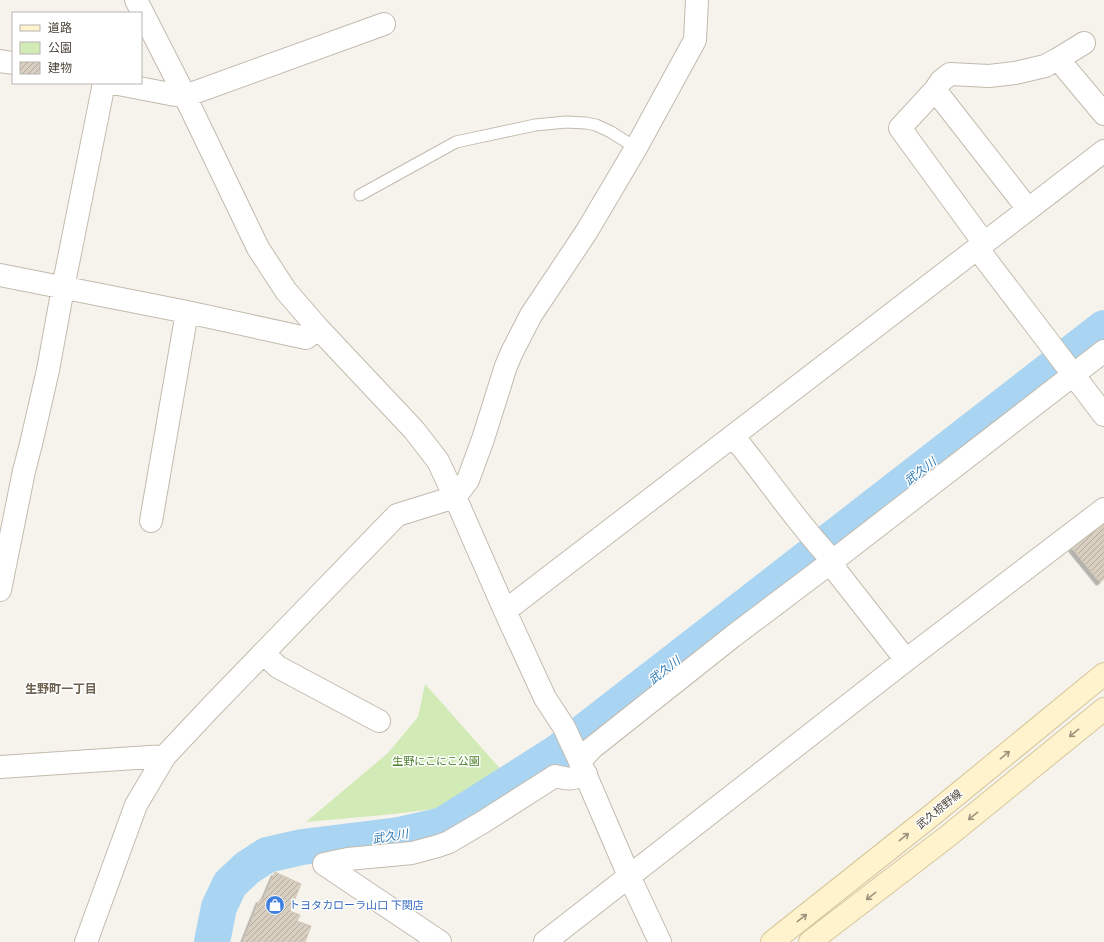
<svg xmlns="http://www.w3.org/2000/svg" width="1104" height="942" viewBox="0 0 1104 942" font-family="Mulish,'Noto Sans JP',sans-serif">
<defs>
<pattern id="building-hatch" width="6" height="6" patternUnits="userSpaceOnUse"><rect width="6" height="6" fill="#d8cfc1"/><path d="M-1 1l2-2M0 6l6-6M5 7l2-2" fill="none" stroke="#b1aa9e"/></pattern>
<filter id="shadow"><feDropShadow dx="-3.5" dy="3.5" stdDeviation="0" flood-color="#0004"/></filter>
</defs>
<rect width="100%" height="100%" fill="#f6f3ec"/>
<path fill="#d2eab5" d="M425 684 504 773 441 808 394 814 306 822 388 753 418 717Z"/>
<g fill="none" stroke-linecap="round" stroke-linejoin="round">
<path stroke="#a9d4f2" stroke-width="36" d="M212 942 219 907 230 884 247 868 267 855 302 847 399 835 443 825 558 752 1104 328"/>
</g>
<path fill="url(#building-hatch)" stroke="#d3c7b4" filter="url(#shadow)" d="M1104 524V579L1100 582 1072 548Z
M275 872 301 884 290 911 300 915 297 921 311 926 305 942H243L260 899 263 900Z"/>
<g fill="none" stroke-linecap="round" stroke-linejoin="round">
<g stroke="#c2bbae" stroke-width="13">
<path id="service" d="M360 195 456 142 535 125 566 122 586 123 596 125 611 132 636 148"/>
</g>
<g stroke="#c2bbae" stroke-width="24">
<path id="minor" d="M136 0 185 96 258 248 286 291 318 328 414 430 438 461 455 497 505 611 545 698 564 727 577 755 629 876 660 942
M1058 59 1104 114
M0 61 13 63
M113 83 170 94 185 96 384 24
M935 90 1028 209
M984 243 900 128 935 90 941 81 950 74 989 76 1015 73 1028 70 1045 66 1058 59 1084 43
M977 248 1104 415
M0 275 187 312 306 338 318 328
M733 436C767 477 796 522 833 561
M151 521 187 312
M830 563 906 660
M0 590 24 471 31 444 48 370 63 288 104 83
M505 611 1104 151
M263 653 278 667 379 721
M580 761 592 748 732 637 830 563 1104 351
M0 767 165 756
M86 942 136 805 165 756 212 706 397 515 455 497 468 480 483 439 506 366 512 352 531 315 587 231 636 148 695 40 697 0
M440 942 324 864 348 859 412 853 438 846 449 842 483 822 555 776C570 780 571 779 586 774
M545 942 906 660 1104 509"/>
</g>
<g stroke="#d6c79b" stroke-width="24">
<path id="secondary" d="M772 942 932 815 1104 674
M810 942 948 836 1104 709"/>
</g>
<use href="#service" stroke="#fff" stroke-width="11"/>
<use href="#minor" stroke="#fff" stroke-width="22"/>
<use href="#secondary" stroke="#fff3cd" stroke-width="22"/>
</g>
<defs><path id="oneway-shaft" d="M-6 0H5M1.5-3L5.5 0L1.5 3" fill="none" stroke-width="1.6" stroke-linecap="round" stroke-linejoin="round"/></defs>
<g stroke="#9c937c">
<use href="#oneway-shaft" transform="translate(1074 733) rotate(141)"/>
<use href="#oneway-shaft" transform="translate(1005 755) rotate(-39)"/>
<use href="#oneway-shaft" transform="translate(973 816) rotate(141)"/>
<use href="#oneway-shaft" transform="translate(904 837) rotate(-38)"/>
<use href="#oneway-shaft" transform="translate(871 896) rotate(142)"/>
<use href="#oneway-shaft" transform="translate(802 918) rotate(-38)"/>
</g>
<defs>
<g id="shop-disc" transform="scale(1)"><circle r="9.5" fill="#3f7fe0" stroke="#fff"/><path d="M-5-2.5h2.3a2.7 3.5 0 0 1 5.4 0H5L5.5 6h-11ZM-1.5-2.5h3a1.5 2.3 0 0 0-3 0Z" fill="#fff"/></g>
</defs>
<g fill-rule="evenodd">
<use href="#shop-disc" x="275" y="905"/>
</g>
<g text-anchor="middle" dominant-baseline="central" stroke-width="3" stroke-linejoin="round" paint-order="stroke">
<g font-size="11" fill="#4a7f2a" stroke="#fff">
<text x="436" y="761">生野にこにこ公園</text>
</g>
<g font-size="11" fill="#4b4439" stroke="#fff">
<text transform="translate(939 809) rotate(-39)">武久椋野線</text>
</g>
<g font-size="11" fill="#366cbe" stroke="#fff" text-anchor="start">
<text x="289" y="905">トヨタカローラ山口 下関店</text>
</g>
<g font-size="12" font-style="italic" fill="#2e7ab2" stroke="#fff">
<text transform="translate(920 471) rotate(-38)">武久川</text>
<text transform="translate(664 670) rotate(-38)">武久川</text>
<text transform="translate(390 836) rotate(-9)">武久川</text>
</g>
<g font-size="12" font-weight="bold" fill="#6e6250" stroke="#fff">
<text x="61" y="688">生野町一丁目</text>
</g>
</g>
<rect x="12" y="12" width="130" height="72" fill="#ffffff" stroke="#b7b4b0"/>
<rect x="20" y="25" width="20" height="6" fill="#fff3cd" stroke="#b7b4b0"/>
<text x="48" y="32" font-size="12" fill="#4b4439">道路</text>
<rect x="20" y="42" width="20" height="12" fill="#d2eab5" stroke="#b7b4b0"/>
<text x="48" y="52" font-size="12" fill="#4b4439">公園</text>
<rect x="20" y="62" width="20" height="12" fill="url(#building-hatch)" stroke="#b7b4b0"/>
<text x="48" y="72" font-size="12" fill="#4b4439">建物</text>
</svg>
